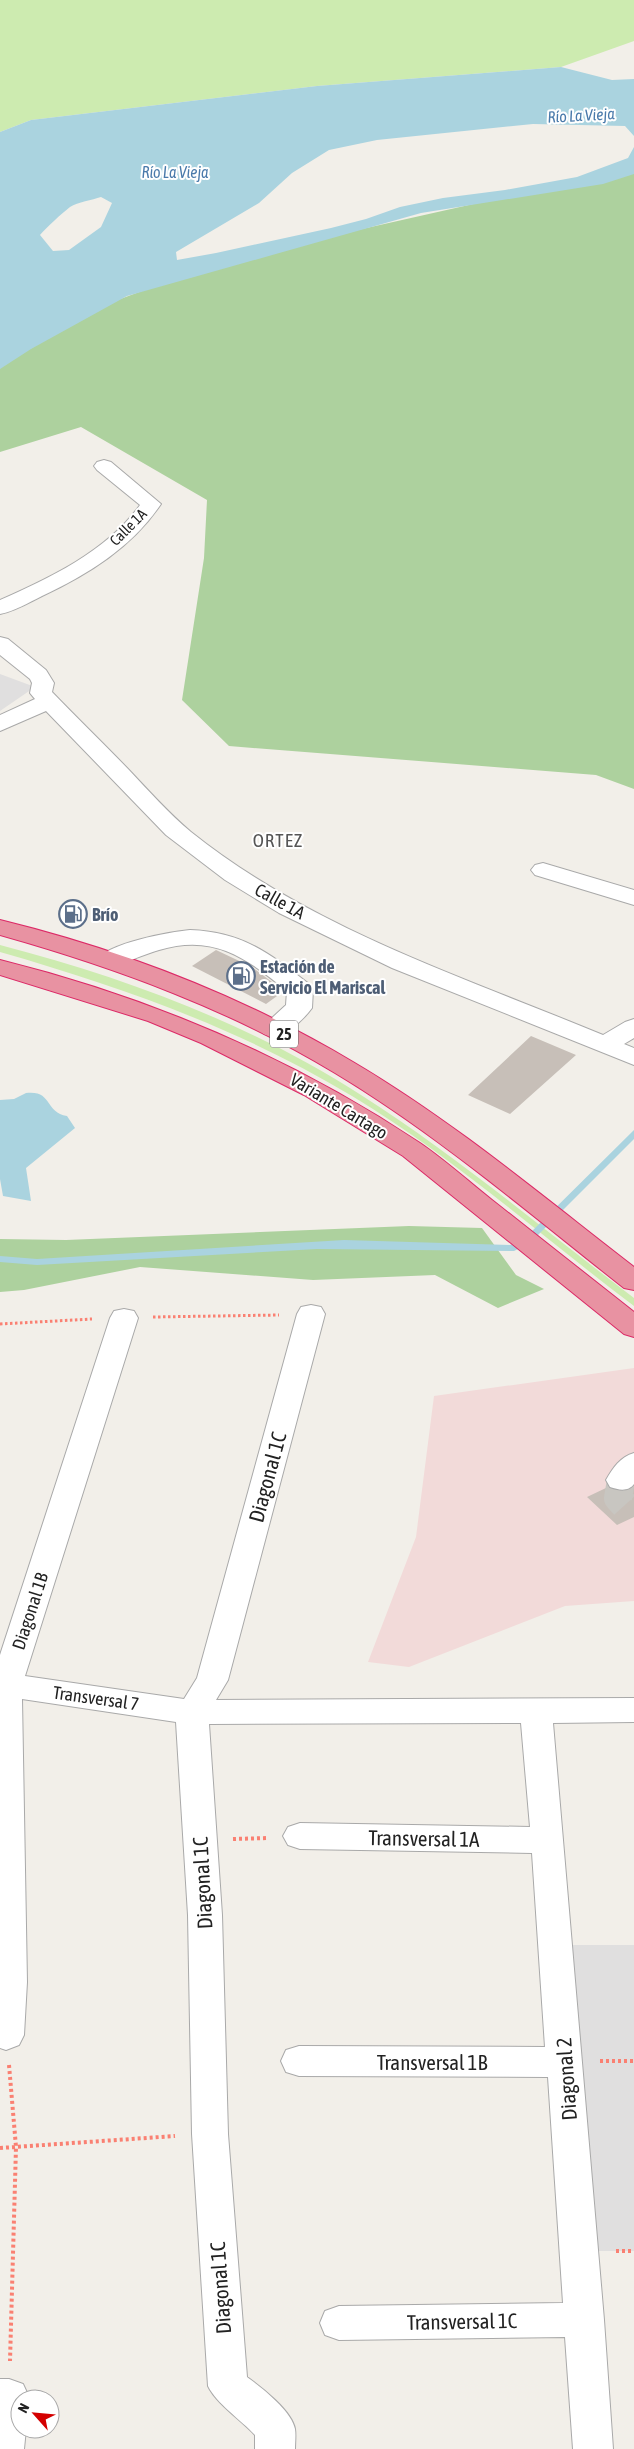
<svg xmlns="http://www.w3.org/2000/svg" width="634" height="2449" font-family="'Asap Condensed',sans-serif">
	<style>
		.residential { fill: #e0dfdf }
		.commercial { fill: #f2dad9 }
		.grass { fill: #cdebb0 }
		.forest { fill: #add19e }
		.water { fill: #aad3df; fill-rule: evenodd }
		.building { fill: #c7bfb8 }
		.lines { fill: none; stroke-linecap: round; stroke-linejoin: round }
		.minor-tunnel { stroke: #c8c6c1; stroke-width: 28; stroke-dasharray: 28 14; stroke-linecap: butt }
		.minor-casing { stroke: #a9a9a9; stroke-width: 2 }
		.highway-casing { stroke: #dc2a67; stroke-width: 2 }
		.path-far1 { stroke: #fa8072; stroke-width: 3; stroke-dasharray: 2.5 2.5; stroke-linecap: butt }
		.path { stroke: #fa8072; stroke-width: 4; stroke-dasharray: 3 3; stroke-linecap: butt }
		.minor { fill: #fff; fill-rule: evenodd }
		.highway { fill: #e892a2; fill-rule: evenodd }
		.labels { text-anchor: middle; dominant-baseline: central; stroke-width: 4; stroke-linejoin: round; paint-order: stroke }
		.far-street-label { font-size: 15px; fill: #222; stroke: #fff }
		.far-water-label { font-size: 16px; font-style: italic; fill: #4a7aab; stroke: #fff }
		.shield { fill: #fff; stroke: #646464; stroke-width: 1 }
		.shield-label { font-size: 16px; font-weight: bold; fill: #222 }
		.street-label { font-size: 18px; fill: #222; stroke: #fff }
		.service-label { font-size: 18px; font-weight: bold; fill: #4e5e75; stroke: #fff; text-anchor: start }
		.neighbourhood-label { font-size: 19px; letter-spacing: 1px; fill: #555; stroke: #fff }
		.near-street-label { font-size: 21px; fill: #222; stroke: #fff }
	</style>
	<rect width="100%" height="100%" fill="#f2efe9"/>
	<path class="residential" d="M0,674L35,687L0,711Z
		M555,1945H634V2251H578Z"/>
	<path class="commercial" d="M634,1368V1601L565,1606L409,1667L368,1662L416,1537L434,1396Z"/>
	<path class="grass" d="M0,0H634V41L561,67L317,86L31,120L0,132Z
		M0,945C127,978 250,1024 361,1095C457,1156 544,1230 634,1298V1306C541,1236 452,1156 352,1096C240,1029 125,988 0,952Z"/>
	<path class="forest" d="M634,168V789L596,775L229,746L182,700L204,558L207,500L81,427L0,452V346L53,324L228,259Z
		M409,1226L482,1228L516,1275L544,1289L498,1308L435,1275L313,1280L140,1267L24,1290L0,1292V1239L66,1240Z"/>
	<path class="water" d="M561,67L612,80L634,79V136L625,126L533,124L377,140L329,150L292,173L259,203L176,252L177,260L216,253L331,228L366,219L400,207L443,198L505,190L577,177L628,158L634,147V174L603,184L421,213L127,296L31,349L0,369V132L31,120L317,86ZM101,197L112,203L101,227L69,250L53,251L40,235C47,227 61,214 70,207C78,202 92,200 101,197Z
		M26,1093C53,1090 44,1112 67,1116L75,1128L26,1168L31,1201L3,1196L0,1179V1100L14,1099Z
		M634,1130V1139L530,1243L514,1251L317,1249L37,1265L0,1262V1256L37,1259L344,1240L510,1245L526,1237Z"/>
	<path class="building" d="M216,950L252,967L284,991L266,1004L192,966Z
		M531,1036L576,1055L510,1114L468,1095Z
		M608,1487L623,1492L634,1487V1517L617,1525L587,1497Z"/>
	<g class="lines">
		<path class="minor-tunnel" d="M621,1480L618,1498L628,1509L634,1511"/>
		<defs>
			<path id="minor" d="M104,460L111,462L161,504C132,547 89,574 42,596C28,603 15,611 0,614V600C50,578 107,551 140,505L97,470L94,466L97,462Z
				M0,637L8,639L46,670L54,683L52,692C77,718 104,744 129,770C149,791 168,813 191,832C312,929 461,976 603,1035L625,1022L634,1019V1038L624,1044L634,1048V1065L392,968L279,913L225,880L166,835L46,711L0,731V715L35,699L30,693L32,683L30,679L0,655Z
				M543,863L634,890V905L535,875L531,870L535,865Z
				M190,930C243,932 269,953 309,984L313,989L312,1008C301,1023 282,1039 264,1034L260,1029L286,1005L287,991C247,959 215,933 159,950C142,955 126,963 109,967L100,965L97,960C108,943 169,932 190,930Z
				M311,1305L321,1307L325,1314L228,1680L216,1700L634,1698V1722L553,1723L604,2320L613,2449H573L565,2337L339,2340L325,2335L320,2323L325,2311L339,2306L563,2303L548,2077L299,2076L286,2072L281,2061L286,2050L299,2046L545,2047L532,1853L300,1849L288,1845L283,1836L288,1827L300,1823L530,1827L521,1723L209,1724L222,1915L228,2134L247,2377C261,2387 292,2411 295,2429C296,2435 295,2443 295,2449H255V2435C241,2420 216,2403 208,2386L192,2134L188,1915L176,1722L22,1699L27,1982L24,2035L19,2045L6,2050L0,2048V1655L110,1318L114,1311L124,1309L134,1311L138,1318L25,1676L184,1699L197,1678L297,1314L301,1307Z
				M634,1453V1484C628,1492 619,1490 610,1487L606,1480C613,1468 620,1457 634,1453Z
				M0,2379H9L23,2384L29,2397L28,2399H20V2429H26L24,2449H0Z"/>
			<path id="highway" d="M0,920C123,950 244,997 353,1062C453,1121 542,1196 634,1267V1290L624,1288C530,1214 438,1135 335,1073C231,1010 117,968 0,935Z
				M0,960C149,997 292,1058 420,1143C445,1160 468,1181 492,1200C539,1237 587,1275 634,1312V1337L624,1334L403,1156L304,1095L201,1043L148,1021L0,975Z"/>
		</defs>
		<use href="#minor" class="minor-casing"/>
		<use href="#highway" class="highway-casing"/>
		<path class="path-far1" d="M153,1317L279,1315
			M0,1324L92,1319"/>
		<path class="path" d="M233,1839L269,1838
			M600,2061H634
			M9,2065L16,2147L10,2361
			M0,2148L175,2136
			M616,2251H634"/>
		<use href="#minor" class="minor"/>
		<use href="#highway" class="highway"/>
	</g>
	<defs>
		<symbol id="fuel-ring" viewBox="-11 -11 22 22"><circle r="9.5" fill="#fff" stroke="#5c6f8a" stroke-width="1.5"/><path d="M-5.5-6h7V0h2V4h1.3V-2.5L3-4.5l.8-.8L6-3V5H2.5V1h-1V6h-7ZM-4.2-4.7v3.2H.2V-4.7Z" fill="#5c6f8a"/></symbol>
	</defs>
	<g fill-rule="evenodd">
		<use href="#fuel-ring" x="57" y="898" width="32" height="32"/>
		<use href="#fuel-ring" x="225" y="960" width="32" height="32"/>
	</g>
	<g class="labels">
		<g class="far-street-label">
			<text transform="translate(128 527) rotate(-45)">Calle 1A</text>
		</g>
		<g class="far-water-label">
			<text transform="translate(581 115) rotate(-3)">Río La Vieja</text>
			<text x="175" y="172">Río La Vieja</text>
		</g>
		<rect class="shield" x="270" y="1020.5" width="28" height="27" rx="4"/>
		<g class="shield-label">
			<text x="284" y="1034">25</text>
		</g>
		<g class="street-label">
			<text transform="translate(280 901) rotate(29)">Calle 1A</text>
			<text transform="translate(339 1106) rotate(31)">Variante Cartago</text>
			<text transform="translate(30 1611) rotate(-72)">Diagonal 1B</text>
			<text transform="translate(96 1698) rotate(8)">Transversal 7</text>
		</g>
		<g class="service-label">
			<text x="92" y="914">Brío</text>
			<text x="260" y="966">Estación de<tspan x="260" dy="21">Servicio El Mariscal</tspan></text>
		</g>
		<g class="neighbourhood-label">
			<text x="278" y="840">ORTEZ</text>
		</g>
		<g class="near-street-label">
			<text transform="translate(267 1477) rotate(-75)">Diagonal 1C</text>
			<text transform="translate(424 1838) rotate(1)">Transversal 1A</text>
			<text transform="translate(202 1883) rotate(-93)">Diagonal 1C</text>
			<text x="432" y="2062">Transversal 1B</text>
			<text transform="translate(566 2079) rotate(-94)">Diagonal 2</text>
			<text transform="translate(220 2288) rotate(-94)">Diagonal 1C</text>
			<text transform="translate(462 2321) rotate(-1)">Transversal 1C</text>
		</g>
	</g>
	<g transform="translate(35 2414) rotate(297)"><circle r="24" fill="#ffffff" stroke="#a7a7a7"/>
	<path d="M0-4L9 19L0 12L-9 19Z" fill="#d40000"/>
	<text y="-8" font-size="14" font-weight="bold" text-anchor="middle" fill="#222222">N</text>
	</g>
</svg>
